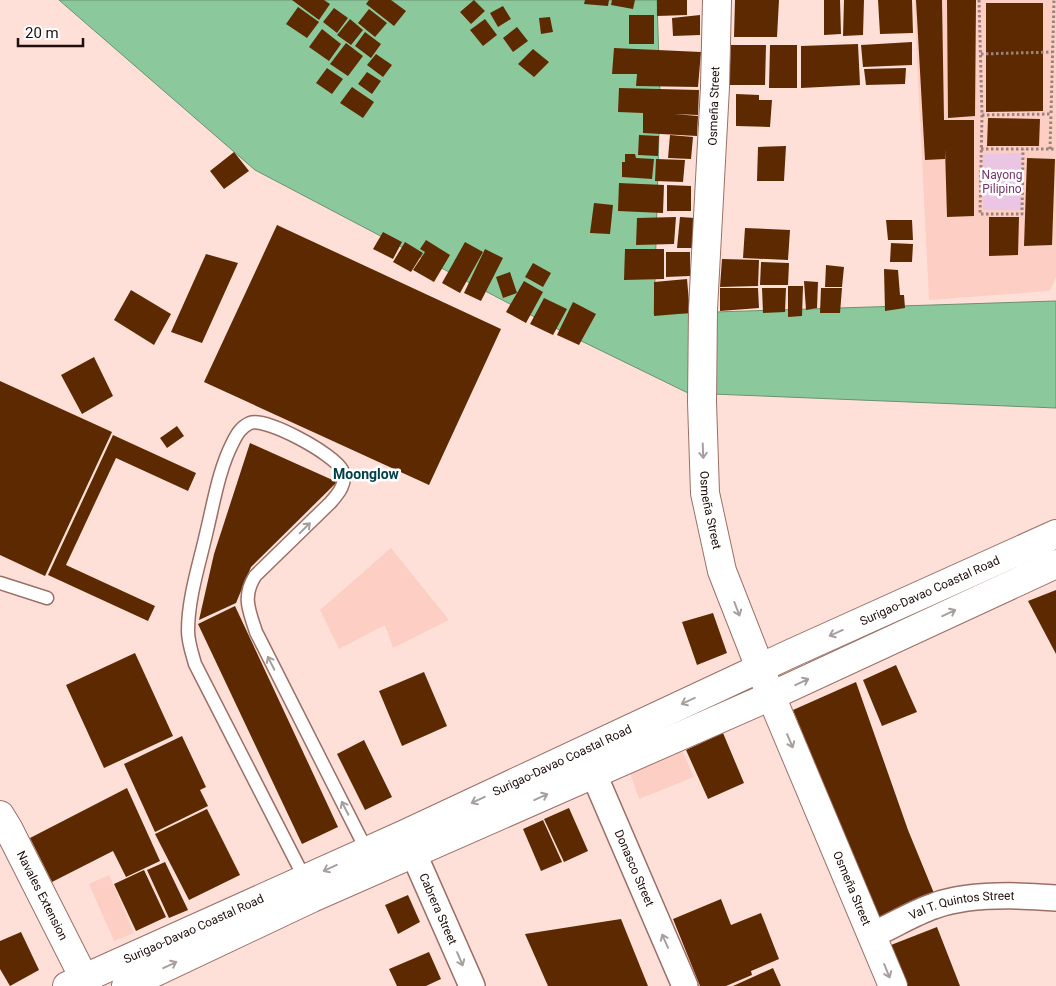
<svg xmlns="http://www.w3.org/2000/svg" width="1056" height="986" font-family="Roboto,sans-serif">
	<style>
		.built { fill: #fdcec4 }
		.green { fill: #ebc5e4 }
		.water { fill: #8bc99c; stroke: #6b9171 }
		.building { fill: #5d2900 }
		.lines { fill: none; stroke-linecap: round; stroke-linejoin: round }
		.service-casing { stroke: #9c6f66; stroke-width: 15 }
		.minor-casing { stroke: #9c6f66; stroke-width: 28 }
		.tertiary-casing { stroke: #9c6f66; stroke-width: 30 }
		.secondary-casing { stroke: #9c6f66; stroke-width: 30 }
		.trunk-casing { stroke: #9c6f66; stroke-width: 30 }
		.path { stroke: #9a827d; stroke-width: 3; stroke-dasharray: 2.5 2.5; stroke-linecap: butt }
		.service { stroke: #fff; stroke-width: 12 }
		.minor { stroke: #fff; stroke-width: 25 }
		.tertiary { stroke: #fff; stroke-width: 28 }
		.secondary { stroke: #fff; stroke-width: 28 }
		.trunk { stroke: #fff; stroke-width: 28 }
		.oneway { stroke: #a69f9e }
		.labels { text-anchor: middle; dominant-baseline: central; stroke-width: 5; stroke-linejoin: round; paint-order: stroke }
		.street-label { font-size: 12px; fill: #200f0c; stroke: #fff }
		.park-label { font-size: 12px; fill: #76336d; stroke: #fff }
		.neighbourhood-label { font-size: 14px; font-weight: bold; fill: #00414b; stroke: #fff }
	</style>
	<rect width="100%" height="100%" fill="#fee0d9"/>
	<path class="built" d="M914,0H1056V277L1050,291L929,300Z
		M391,548L449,620L393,648L385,625L339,649L320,610Z
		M682,750L694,777L639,799L630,773Z
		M109,875L134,933L114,941L89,884Z"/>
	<path class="green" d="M1021,153V210H983V154Z"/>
	<path class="water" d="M59,0H657L660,95L654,314L1056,301V408L688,393L567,334L255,170Z"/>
	<path class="building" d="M292,0H324L330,4L319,20Z
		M369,0H391L406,11L394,26L366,4Z
		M474,0L485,11L471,24L460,12Z
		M585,0H609L608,6L584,4Z
		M612,0H635L633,9L611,5Z
		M657,0H687V15L657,16Z
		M735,0H779L777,37H734Z
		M824,0H840L841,34L824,35Z
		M844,0H864L863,35L843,36Z
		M878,0H912L913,33L880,34Z
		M916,0H942L944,120H974V216L947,217L945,149V159L925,160Z
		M947,0H976L975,116L948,118Z
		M986,3H1043V111L986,112Z
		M503,6L511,19L498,27L490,13Z
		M298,7L319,22L307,38L286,24Z
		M334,8L348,18L337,33L323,22Z
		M369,9L387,23L375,37L358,23Z
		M629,15H654V44H629Z
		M700,15V35L673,36L672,18Z
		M550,17L553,32L541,34L539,18Z
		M350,19L363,30L351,45L337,35Z
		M485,19L497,35L483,46L470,30Z
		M517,27L528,41L513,52L503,38Z
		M322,29L341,44L329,61L309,47Z
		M365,32L381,44L371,58L355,46Z
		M912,42V65L863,67L861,45Z
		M346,43L363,56L348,76L330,64Z
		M858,44L860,85L801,88V46Z
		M731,45H766L765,85H729Z
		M770,45H797V88H769Z
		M614,48L701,52L698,87L636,86L637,74H612Z
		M533,49L549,62L534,77L518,64Z
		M376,54L392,65L383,77L367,65Z
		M327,68L343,79L332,94L316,83Z
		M906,68L905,84L866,85L864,69Z
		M367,72L381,81L372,94L358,84Z
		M352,87L374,102L363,118L340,103Z
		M619,88L699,90L698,115L674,114L698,116L697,136L643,133V113L618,112Z
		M736,94L759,95V100H772L770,127L736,126Z
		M988,118L1040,119L1039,146H987Z
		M639,135L659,136L658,156L638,155Z
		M670,135L693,137L691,159L668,158Z
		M786,146L784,181H757L758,147Z
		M234,152L249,171L224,189L210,171Z
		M625,154H635L636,158L654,159L652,179L622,177V162H625Z
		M1027,158L1055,159L1052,245L1024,246Z
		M656,159L685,160L683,182L655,181Z
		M619,183L664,185L663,213L618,211Z
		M667,185L691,186V211H667Z
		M594,203L613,205L610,234L590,233Z
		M676,217L674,244L636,245L637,218Z
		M680,217L695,218L692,248H677Z
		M989,217H1019L1018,255L989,256Z
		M886,220H912L913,240H888Z
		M277,225L501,329L429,485L204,382Z
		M745,228L790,230L788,260L743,258Z
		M383,232L402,242L393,259L373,249Z
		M426,240L450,255L434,282L413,270L425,252L420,249Z
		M405,242L423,253L411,272L393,262Z
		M465,242L483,252L460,293L442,283Z
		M891,243L913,244L912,262H890Z
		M485,249L503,258L481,301L464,293Z
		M625,249H664V279L624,280Z
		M666,252H690V276L666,277Z
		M206,254L238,263L202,343L171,332Z
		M722,259L759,260L758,286L720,287Z
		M761,262L789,263L788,285H760Z
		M533,263L551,273L543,287L525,277Z
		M826,265L844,267L842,287H825Z
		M884,269L898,270L900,295H904L905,308L885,311Z
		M510,272L517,293L503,298L496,277Z
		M687,279L690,313L654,316V282Z
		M524,281L543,292L526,323L506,312Z
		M804,281L818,282L817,308L806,310Z
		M788,286H803L802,316L788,317Z
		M720,288H758L759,308L720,311Z
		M762,288H786L785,312L763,313Z
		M821,288H842L840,313H820Z
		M131,290L171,314L154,345L114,320Z
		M544,298L567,309L553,335L530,324Z
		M573,302L596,314L579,345L557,335Z
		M94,357L113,396L82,414L61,375Z
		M0,381L112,432L45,576L0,555Z
		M177,426L184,436L167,448L160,438Z
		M113,435L196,473L188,491L116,458L66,565L155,606L148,621L48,575Z
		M250,443L337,482L251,567L236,603L199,620L214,554Z
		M1056,590V654L1028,601Z
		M235,606L338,827L302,844L198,624Z
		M713,613L727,653L697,665L682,622Z
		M135,653L173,736L104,768L66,685Z
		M896,665L917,712L882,726L863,680Z
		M424,672L447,726L402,746L379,691Z
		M856,682L908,830L938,903L883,928L793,710Z
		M723,733L744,783L708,799L686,750Z
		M182,736L206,787L200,790L208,806L155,832L124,764Z
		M364,740L392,797L365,810L337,754Z
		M127,788L160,861L126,877L113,851L52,882L30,838Z
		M569,808L588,851L564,862L544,819Z
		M207,809L240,875L189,900L155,834Z
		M543,820L562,862L541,871L523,829Z
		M165,862L188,910L169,918L147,870Z
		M144,870L166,917L136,931L114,884Z
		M408,895L420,922L398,934L385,905Z
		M721,899L731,925L761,913L779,959L751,971L752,975L726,986H700L673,919Z
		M621,919L648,986H548L525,934Z
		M937,927L960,986H907L891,945Z
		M21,932L39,970L10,986L0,969V941Z
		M429,952L441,979L426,986H397L389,969Z
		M773,968L781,986H733Z"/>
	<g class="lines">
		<defs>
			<path id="service" d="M0,583L47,598
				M305,879L195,664C192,653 188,642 188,631C188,597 200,562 207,530C214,501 219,469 233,442C237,434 241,427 250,423C266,417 334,454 342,470C348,483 338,494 330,503L255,576C242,597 249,610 256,632L367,851"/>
			<g id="minor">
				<path id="s1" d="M586,756L685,986"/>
				<path id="s2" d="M405,834L472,986"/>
				<path id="s3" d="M872,935C893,926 913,913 934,906C969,893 1020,895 1056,898"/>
			</g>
			<g id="tertiary">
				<path id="s4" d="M0,815L8,828L88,986"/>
			</g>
			<g id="secondary">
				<path id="s5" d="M717,0L715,87L703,309L702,402L705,493L722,571L771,696L893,986"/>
			</g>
			<g id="trunk">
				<path id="s6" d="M67,986L405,834L792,653L1056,534"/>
				<path d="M126,986L312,898L771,696L1056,564"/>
			</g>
		</defs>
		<use href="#service" class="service-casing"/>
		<use href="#minor" class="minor-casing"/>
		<use href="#tertiary" class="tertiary-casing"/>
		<use href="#secondary" class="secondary-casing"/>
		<use href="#trunk" class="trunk-casing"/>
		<path class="path" d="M979,0L982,115L1051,114L1054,0
			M981,54L1052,52
			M982,115L980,214H1022L1023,149
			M981,149H1056
			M1050,149L1051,114"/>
		<use href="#service" class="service"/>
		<use href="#minor" class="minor"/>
		<use href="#tertiary" class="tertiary"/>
		<use href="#secondary" class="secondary"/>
		<use href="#trunk" class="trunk"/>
	</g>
	<defs><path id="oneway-shaft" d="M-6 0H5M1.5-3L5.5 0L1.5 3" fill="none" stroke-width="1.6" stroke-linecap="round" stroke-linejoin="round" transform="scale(1.25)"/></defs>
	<g class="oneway">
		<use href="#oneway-shaft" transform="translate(703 451) rotate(88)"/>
		<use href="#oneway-shaft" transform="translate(305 528) rotate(-45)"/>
		<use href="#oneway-shaft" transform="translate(737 609) rotate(69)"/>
		<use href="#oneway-shaft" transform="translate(949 613) rotate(-25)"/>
		<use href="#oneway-shaft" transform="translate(836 633) rotate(156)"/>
		<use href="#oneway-shaft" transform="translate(271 663) rotate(-117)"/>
		<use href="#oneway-shaft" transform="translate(802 682) rotate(-25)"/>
		<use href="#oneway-shaft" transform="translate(688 701) rotate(155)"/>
		<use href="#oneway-shaft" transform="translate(790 741) rotate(67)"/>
		<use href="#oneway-shaft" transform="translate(541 797) rotate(-24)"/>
		<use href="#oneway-shaft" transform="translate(478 800) rotate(155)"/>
		<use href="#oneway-shaft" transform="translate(345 808) rotate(-117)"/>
		<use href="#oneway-shaft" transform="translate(330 868) rotate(155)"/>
		<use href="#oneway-shaft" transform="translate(665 941) rotate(-114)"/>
		<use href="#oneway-shaft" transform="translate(460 959) rotate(67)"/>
		<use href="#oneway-shaft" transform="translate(170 965) rotate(-25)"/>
		<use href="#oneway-shaft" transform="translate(887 971) rotate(68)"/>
	</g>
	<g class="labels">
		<g class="street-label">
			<text transform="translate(714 106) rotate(-88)">Osmeña Street</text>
			<text stroke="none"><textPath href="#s5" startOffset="511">Osmeña Street</textPath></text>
			<text stroke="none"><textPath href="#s6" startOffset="949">Surigao-Davao Coastal Road</textPath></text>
			<text stroke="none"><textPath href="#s6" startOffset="544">Surigao-Davao Coastal Road</textPath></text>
			<text stroke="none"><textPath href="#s1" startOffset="122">Donasco Street</textPath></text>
			<text stroke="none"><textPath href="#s5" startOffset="916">Osmeña Street</textPath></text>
			<text stroke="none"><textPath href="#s4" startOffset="91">Navales Extension</textPath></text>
			<text stroke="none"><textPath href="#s3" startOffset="96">Val T. Quintos Street</textPath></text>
			<text stroke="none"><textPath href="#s2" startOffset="82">Cabrera Street</textPath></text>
			<text stroke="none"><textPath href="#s6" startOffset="139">Surigao-Davao Coastal Road</textPath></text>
		</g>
		<g class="park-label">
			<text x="1002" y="175">Nayong<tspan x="1002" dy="14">Pilipino</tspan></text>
		</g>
		<g class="neighbourhood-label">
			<text x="366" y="474">Moonglow</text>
		</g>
	</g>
	<path d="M18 38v8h65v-8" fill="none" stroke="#200f0c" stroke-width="2.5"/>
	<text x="25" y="38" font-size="15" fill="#200f0c" stroke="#ffffff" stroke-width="4" paint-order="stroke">20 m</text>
</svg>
